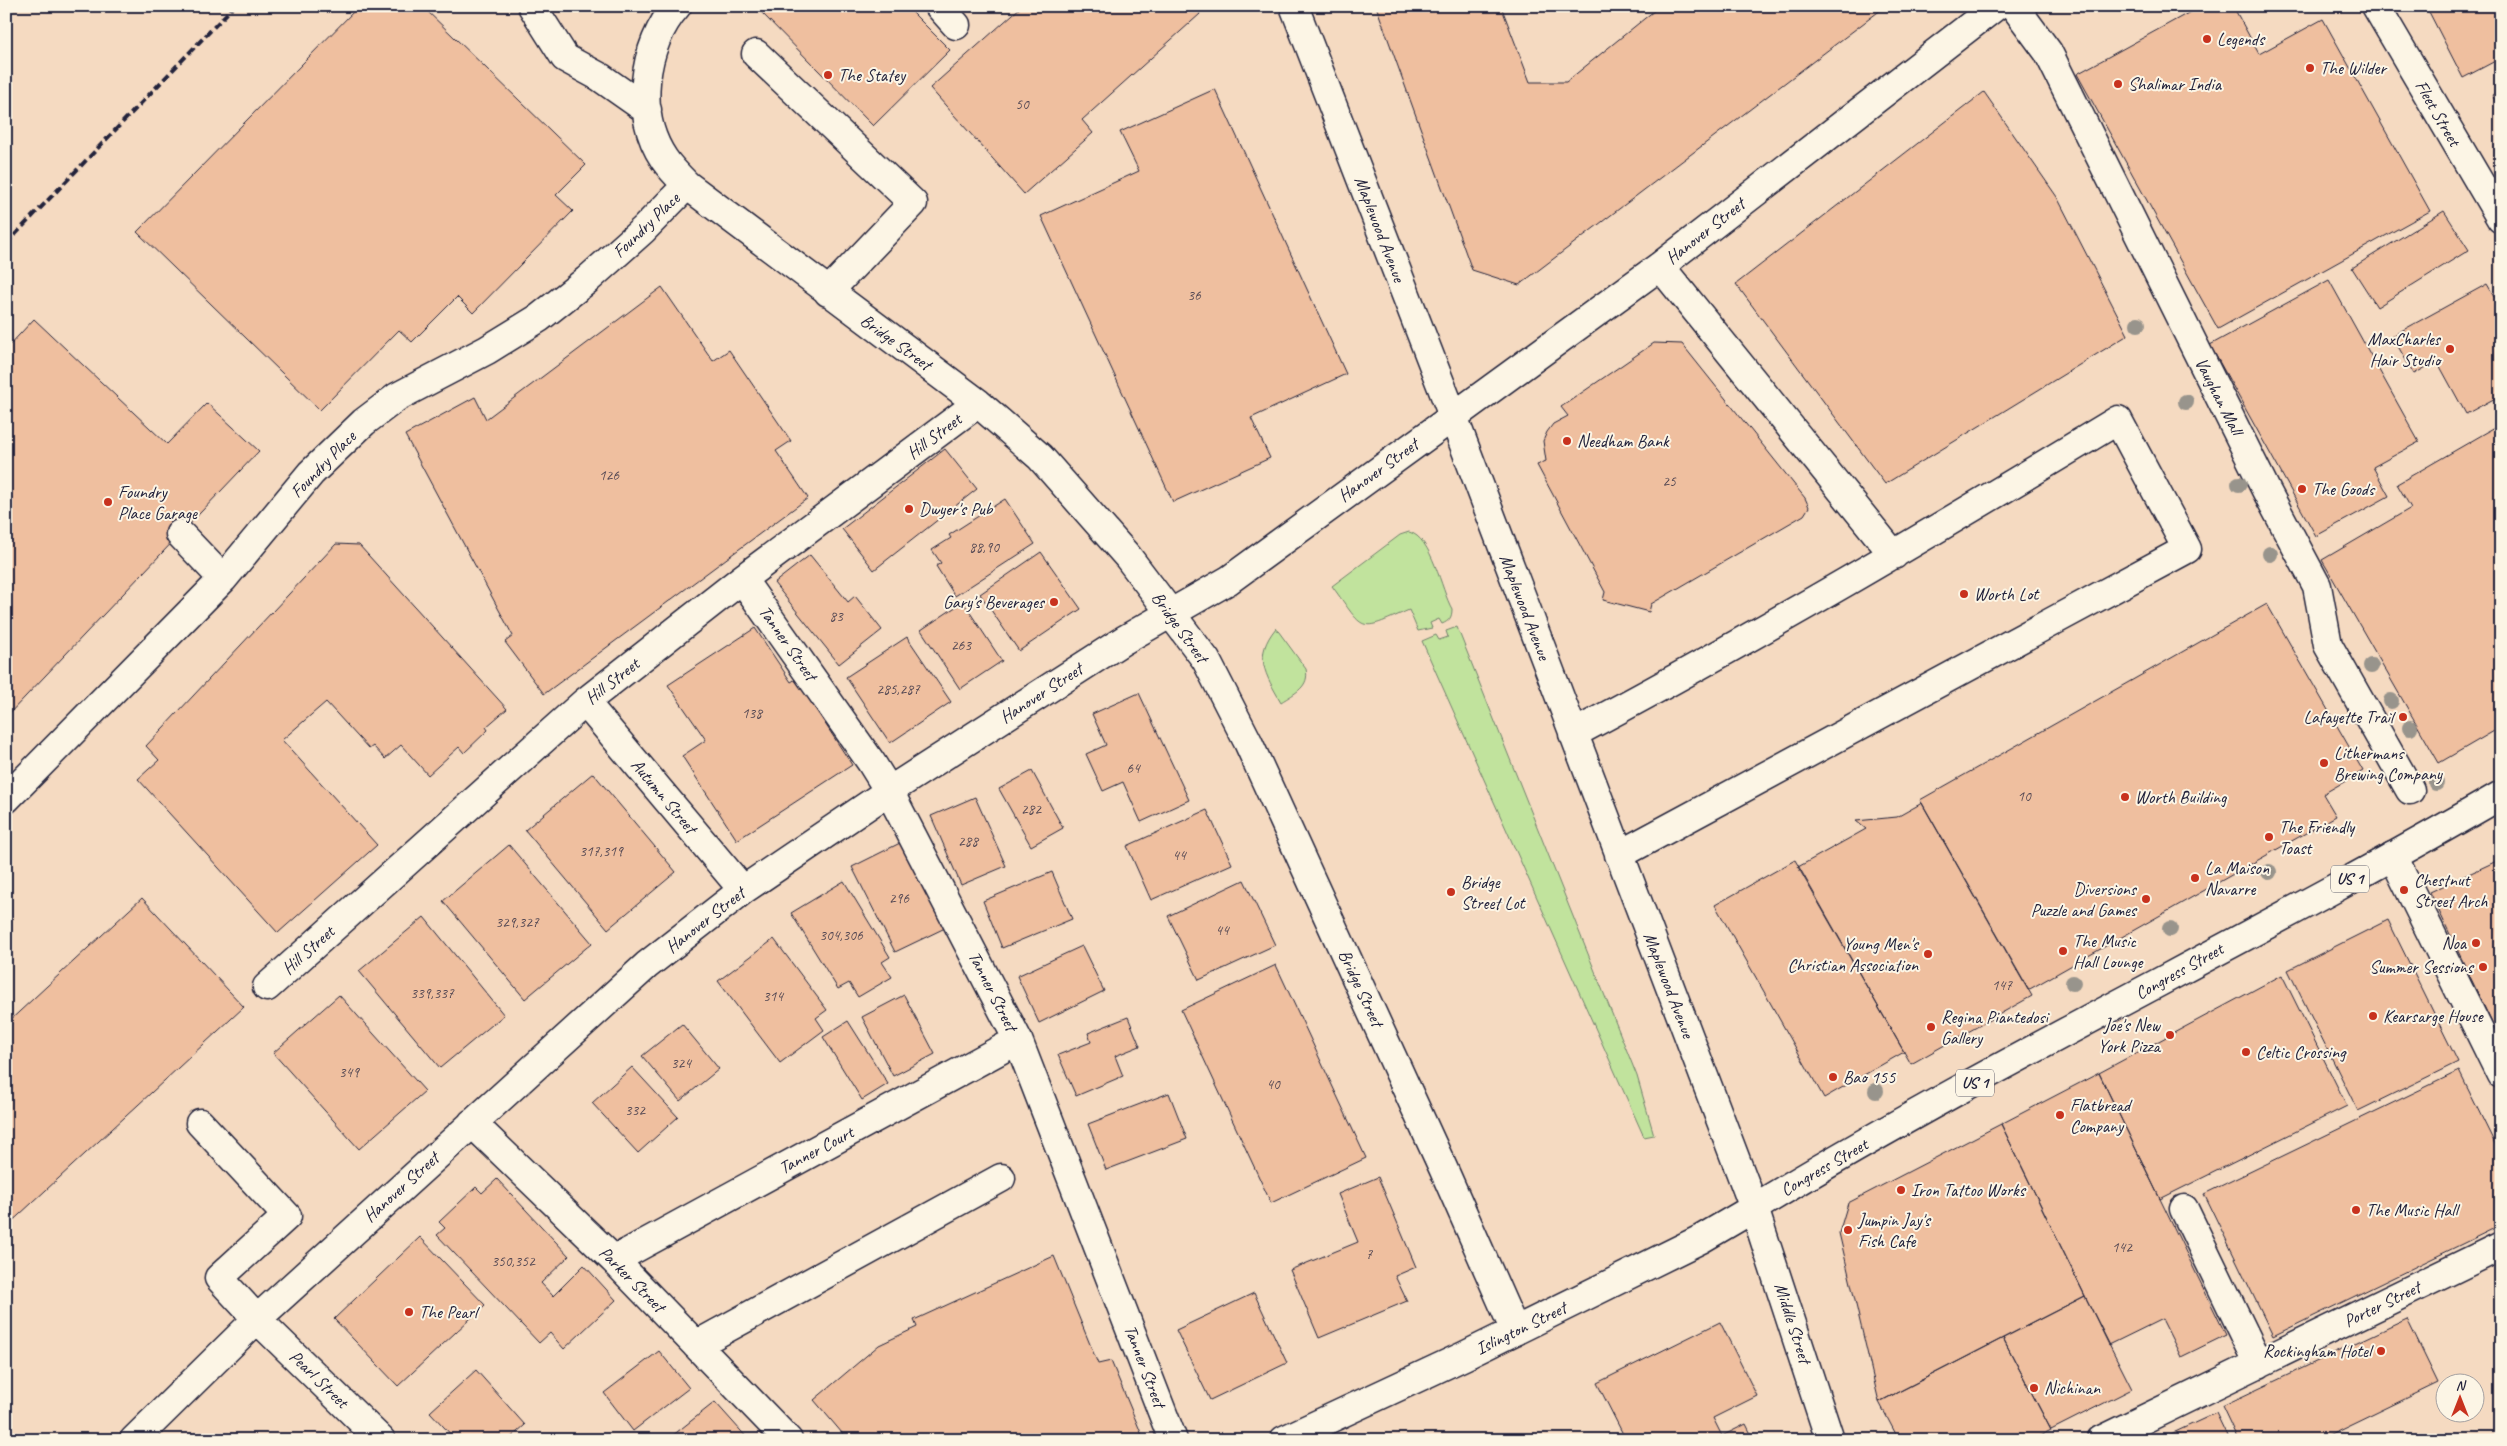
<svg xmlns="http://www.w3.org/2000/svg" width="2507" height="1446" font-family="Caveat,sans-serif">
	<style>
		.built { fill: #f5dac1; fill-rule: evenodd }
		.green { fill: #c1e39d; stroke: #72826c }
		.building { fill: #efbf9f; stroke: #22223b }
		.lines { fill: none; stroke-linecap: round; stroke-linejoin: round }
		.minor-casing { stroke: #22223b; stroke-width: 31 }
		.major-casing { stroke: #22223b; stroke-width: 31 }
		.minor { stroke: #fcf5e5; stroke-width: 28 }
		.major { stroke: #fcf5e5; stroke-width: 28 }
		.rail { stroke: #22223b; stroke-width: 4; stroke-dasharray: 8 4; stroke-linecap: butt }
		.tree { fill: #98948c }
		.poi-dot { fill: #c8321e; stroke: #fcf5e5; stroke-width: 2 }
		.labels { text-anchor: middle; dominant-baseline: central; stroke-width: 4; stroke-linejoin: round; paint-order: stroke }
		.number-label { font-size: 15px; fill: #554954 }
		.shield { fill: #fcf5e5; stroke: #63616e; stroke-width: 1 }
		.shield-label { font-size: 16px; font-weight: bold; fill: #22223b }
		.poi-label { font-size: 18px; fill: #22223b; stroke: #fcf5e5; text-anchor: start }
		.street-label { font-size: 18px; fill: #22223b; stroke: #fcf5e5 }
	</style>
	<rect width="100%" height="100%" fill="#f8e5d0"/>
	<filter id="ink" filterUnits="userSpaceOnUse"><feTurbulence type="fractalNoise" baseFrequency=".02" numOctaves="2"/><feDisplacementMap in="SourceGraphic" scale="10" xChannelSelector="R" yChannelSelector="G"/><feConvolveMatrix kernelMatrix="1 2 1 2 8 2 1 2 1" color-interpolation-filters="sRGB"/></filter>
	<g filter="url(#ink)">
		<path class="built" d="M6,6H2501V1440H15L6,1428ZM2444,1384H2474V1414H2444Z"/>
		<path class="green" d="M1409,532C1432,537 1441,590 1452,609C1452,618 1449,621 1442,624L1439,619L1430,623L1432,628L1418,631L1409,610C1357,633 1366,632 1332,586L1400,535Z
			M1457,627L1637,1076L1654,1135L1644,1137L1422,641L1436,635L1439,640L1448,637L1446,631Z
			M1276,628L1306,669C1310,687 1295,693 1281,702C1265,674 1253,656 1276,628Z"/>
		<path class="building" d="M359,6H422L586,165L556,195L573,211L473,313L457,297L412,342L399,330L320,410L137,232Z
			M764,6H906L950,50L873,126L760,11Z
			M1022,6H1197L1200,14L1082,120L1093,133L1024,194L930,88Z
			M1376,6H1501L1530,82H1566L1660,6H1886L1519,285L1472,270Z
			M2201,6H2233L2259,54L2323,19L2430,211L2218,329L2077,74Z
			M2426,6H2501V58L2463,78Z
			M1215,89L1346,374L1251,418L1270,458L1173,502L1041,216L1139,171L1120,132Z
			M2501,90V111L2492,95Z
			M1984,92L2057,197L2128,335L1885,484L1736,284Z
			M2444,211L2469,250L2377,307L2352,268Z
			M2329,280L2419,442L2373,467L2389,496L2316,536L2210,345Z
			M2487,284L2501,308V395L2466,414L2437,361L2414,374L2392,336Z
			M662,287L713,361L729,350L791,441L776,451L808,498L544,694L505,642L513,636L405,435L475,397L486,419Z
			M34,319L167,444L207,403L259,451L6,717V349Z
			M1654,343L1682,344L1805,498L1809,507L1804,515L1651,604L1649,612L1603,600L1605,592L1537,465L1546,461L1543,441L1547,432L1553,424L1568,416L1561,407Z
			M2501,424V727L2439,763L2322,560L2411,508L2397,484Z
			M945,449L977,489L874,570L842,529Z
			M1005,499L1035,544L955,596L936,566L941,563L932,550L951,538L949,535Z
			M336,544L359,545L507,709L486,727L488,730L464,753L459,747L428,775L401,745L385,759L373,746L369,749L326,702L282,740L377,845L278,933L138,779L159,760L146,746Z
			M1041,552L1081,609L1019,651L980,594Z
			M810,555L848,602L855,596L882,630L839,664L774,583Z
			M963,602L1002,661L960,689L921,630Z
			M2267,604L2363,771L2323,794L2336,816L2028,990L1920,800Z
			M755,628L791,682L796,679L852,765L737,840L682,756L706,740L668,685Z
			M907,637L951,702L890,743L846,677Z
			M1139,693L1189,800L1141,822L1123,782L1103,791L1086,754L1106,745L1092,714Z
			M1032,771L1063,828L1031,846L999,789Z
			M593,773L676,872L608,929L525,830Z
			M975,797L1006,866L961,885L931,816Z
			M1922,803L2032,996L1911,1064L1798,867L1866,829L1856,821L1897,817Z
			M1207,810L1232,864L1151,900L1127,846Z
			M902,842L945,928L895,952L852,867Z
			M509,845L592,943L525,999L443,901Z
			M2501,859V1042L2430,892Z
			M1795,860L1904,1052L1824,1098L1715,905Z
			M1052,872L1072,919L1002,948L983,901Z
			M1244,880L1275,945L1199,980L1168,916Z
			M844,881L890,957L882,962L892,977L858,997L849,983L838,989L791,913Z
			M142,898L244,1007L6,1227V1024Z
			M424,917L504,1015L440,1068L359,971Z
			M2388,920L2458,1062L2358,1111L2288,970Z
			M774,939L827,1010L816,1018L824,1030L780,1063L718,981Z
			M1082,946L1104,991L1039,1023L1017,976Z
			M1276,965L1366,1158L1271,1203L1181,1010Z
			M2282,975L2347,1106L2160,1199L2099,1073Z
			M339,995L425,1091L359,1149L273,1053Z
			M904,995L935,1054L893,1076L862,1017Z
			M1128,1017L1140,1046L1115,1056L1123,1076L1076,1096L1058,1055L1091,1042L1088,1033Z
			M848,1021L888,1084L862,1100L823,1037Z
			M682,1024L719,1069L680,1101L642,1056Z
			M632,1067L678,1117L638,1153L592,1103Z
			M2459,1071L2501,1156V1225L2273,1336L2204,1194Z
			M2099,1073L2226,1335L2181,1357L2162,1319L2109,1345L2001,1124Z
			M1169,1093L1187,1139L1106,1170L1088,1124Z
			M2001,1124L2085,1296L1879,1402L1839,1233L1848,1203Z
			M1378,1177L1416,1267L1395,1276L1407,1301L1319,1338L1290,1270L1358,1242L1338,1194Z
			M497,1179L569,1256L541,1283L553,1296L584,1265L616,1300L564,1349L550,1333L539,1343L437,1235L445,1228L439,1222L476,1187L482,1193Z
			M420,1237L485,1305L398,1386L334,1319Z
			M1054,1256L1098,1364L1111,1361L1144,1440H848L814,1400L879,1345L917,1327L914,1320Z
			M1254,1293L1287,1363L1210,1400L1176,1330Z
			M2085,1296L2132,1389L2051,1430L2003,1338Z
			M2407,1319L2438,1383L2320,1440H2238L2222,1406Z
			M1720,1322L1757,1396L1713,1418L1722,1436L1746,1424L1754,1440H1626L1597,1383Z
			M2003,1338L2051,1430L2032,1440H1899L1879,1402Z
			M659,1351L689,1388L633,1431L604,1393Z
			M476,1370L525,1425L508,1440H456L430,1412Z
			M715,1402L749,1440H667Z
			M2216,1413L2229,1440H2158Z"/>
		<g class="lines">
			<defs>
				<path id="minor" d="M532,6L565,58L600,77L647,110
					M677,6C642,45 634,115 664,159C670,168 679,177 687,185L978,403L1040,457L1128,557L1206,660L1248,742L1443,1168L1515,1331
					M939,6L956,25
					M2014,6L2048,52L2267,492L2317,586L2328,645L2410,790
					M2376,6L2501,219
					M756,54L913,203L828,292
					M1660,266L1894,555
					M180,534L223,579
					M742,579L871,762L889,791L1018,1040L1173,1440
					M585,702L743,890
					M1573,734C1758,636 1938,529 2118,420L2187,549L1619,855
					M6,799L223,579L311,473L364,422L397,397L487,350L539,318L587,280L643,230L687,185
					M2393,856L2501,1075
					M267,987L585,702L742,579L978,403
					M200,1123L287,1216L219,1278L257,1319L381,1440
					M472,1123L614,1260L788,1440
					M2184,1209L2259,1364
					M614,1260L1018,1040
					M696,1345L1001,1178
					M134,1440L257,1319L647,965L743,890L889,791L1124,640L1229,580L1660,266L1996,6
					M1284,1440L1464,1356L1701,1239L1754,1208L1453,416L1294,6
					M2101,1440L2501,1246"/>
				<path id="major" d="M1830,1440L1754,1208C1997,1060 2255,938 2501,795"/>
			</defs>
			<use href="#minor" class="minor-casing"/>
			<use href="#major" class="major-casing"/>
			<use href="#minor" class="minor"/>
			<use href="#major" class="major"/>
			<path class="rail" d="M6,244L234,6"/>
		</g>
		<g class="tree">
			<circle cx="2138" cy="324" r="8"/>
			<circle cx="2186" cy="402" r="8"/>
			<circle cx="2239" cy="484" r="8"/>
			<circle cx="2270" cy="554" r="8"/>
			<circle cx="2371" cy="666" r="8"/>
			<circle cx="2391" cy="701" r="8"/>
			<circle cx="2410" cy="728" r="8"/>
			<circle cx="2436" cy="783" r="8"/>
			<circle cx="2269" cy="872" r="8"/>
			<circle cx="2170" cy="929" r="8"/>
			<circle cx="2073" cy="983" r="8"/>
			<circle cx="1876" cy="1091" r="8"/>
		</g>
	</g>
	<g class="poi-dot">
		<circle cx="2207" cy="39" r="5"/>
		<circle cx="2310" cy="68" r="5"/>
		<circle cx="828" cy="75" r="5"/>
		<circle cx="2118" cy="84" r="5"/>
		<circle cx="2450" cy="349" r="5"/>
		<circle cx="1567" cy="441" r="5"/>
		<circle cx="2302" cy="489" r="5"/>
		<circle cx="108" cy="502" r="5"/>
		<circle cx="909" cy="509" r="5"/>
		<circle cx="1964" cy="594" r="5"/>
		<circle cx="1054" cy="602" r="5"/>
		<circle cx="2403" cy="717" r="5"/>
		<circle cx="2324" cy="763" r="5"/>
		<circle cx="2125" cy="797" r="5"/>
		<circle cx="2269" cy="837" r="5"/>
		<circle cx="2195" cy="878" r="5"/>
		<circle cx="2404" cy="890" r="5"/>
		<circle cx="1451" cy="892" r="5"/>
		<circle cx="2146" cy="899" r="5"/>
		<circle cx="2476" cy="943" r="5"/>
		<circle cx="2063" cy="951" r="5"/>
		<circle cx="1928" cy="954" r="5"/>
		<circle cx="2483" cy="967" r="5"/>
		<circle cx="2373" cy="1016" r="5"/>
		<circle cx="1931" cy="1027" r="5"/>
		<circle cx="2170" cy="1035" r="5"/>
		<circle cx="2246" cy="1052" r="5"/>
		<circle cx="1833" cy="1077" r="5"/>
		<circle cx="2060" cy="1115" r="5"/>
		<circle cx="1901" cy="1190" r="5"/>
		<circle cx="2356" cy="1210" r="5"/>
		<circle cx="1848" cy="1230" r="5"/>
		<circle cx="409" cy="1312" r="5"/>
		<circle cx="2381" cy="1351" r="5"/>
		<circle cx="2034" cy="1388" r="5"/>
	</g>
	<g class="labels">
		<g class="number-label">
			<text x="1022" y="104">50</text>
			<text x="1194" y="295">36</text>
			<text x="609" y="475">126</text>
			<text x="1669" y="481">25</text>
			<text x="984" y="547">88,90</text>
			<text x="836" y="616">83</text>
			<text x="961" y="645">263</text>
			<text x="898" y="689">285,287</text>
			<text x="752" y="713">138</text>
			<text x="1133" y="768">64</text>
			<text x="2024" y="796">10</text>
			<text x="1031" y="809">282</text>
			<text x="968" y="841">288</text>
			<text x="601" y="851">317,319</text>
			<text x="1179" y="855">44</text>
			<text x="899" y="898">296</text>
			<text x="517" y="922">329,327</text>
			<text x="1222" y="930">44</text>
			<text x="841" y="935">304,306</text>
			<text x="2002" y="985">147</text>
			<text x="432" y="993">339,337</text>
			<text x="773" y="996">314</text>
			<text x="681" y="1063">324</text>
			<text x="349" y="1072">349</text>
			<text x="1273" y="1084">40</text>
			<text x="635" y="1110">332</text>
			<text x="2122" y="1247">142</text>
			<text x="1369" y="1254">7</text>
			<text x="513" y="1261">350,352</text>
		</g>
		<g class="shield">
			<rect x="2331" y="865.5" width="38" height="27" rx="4"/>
			<rect x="1956" y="1069.5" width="38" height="27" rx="4"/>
		</g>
		<g class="shield-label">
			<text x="2350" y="879">US 1</text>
			<text x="1975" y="1083">US 1</text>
		</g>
		<g class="poi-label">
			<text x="2217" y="39">Legends</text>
			<text x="2320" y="68">The Wilder</text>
			<text x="838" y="75">The Statey</text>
			<text x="2128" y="84">Shalimar India</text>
			<text x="2440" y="339" text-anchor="end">MaxCharles<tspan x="2440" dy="21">Hair Studio</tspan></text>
			<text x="1577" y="441">Needham Bank</text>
			<text x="2312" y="489">The Goods</text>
			<text x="118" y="492">Foundry<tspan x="118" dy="21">Place Garage</tspan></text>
			<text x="919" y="509">Dwyer's Pub</text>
			<text x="1974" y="594">Worth Lot</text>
			<text x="1044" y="602" text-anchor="end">Gary's Beverages</text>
			<text x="2393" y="717" text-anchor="end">Lafayette Trail</text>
			<text x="2334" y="753">Lithermans<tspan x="2334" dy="21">Brewing Company</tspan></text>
			<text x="2135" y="797">Worth Building</text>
			<text x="2279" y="827">The Friendly<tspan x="2279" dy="21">Toast</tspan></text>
			<text x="2205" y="868">La Maison<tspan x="2205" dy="21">Navarre</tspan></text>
			<text x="2414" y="880">Chestnut<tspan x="2414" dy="21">Street Arch</tspan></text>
			<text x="1461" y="882">Bridge<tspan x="1461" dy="21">Street Lot</tspan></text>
			<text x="2136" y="889" text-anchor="end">Diversions<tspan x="2136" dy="21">Puzzle and Games</tspan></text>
			<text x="2073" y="941">The Music<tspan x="2073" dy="21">Hall Lounge</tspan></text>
			<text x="2466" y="943" text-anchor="end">Noa</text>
			<text x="1918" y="944" text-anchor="end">Young Men's<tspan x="1918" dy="21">Christian Association</tspan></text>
			<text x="2473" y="967" text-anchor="end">Summer Sessions</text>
			<text x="2383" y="1016">Kearsarge House</text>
			<text x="1941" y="1017">Regina Piantedosi<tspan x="1941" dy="21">Gallery</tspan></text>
			<text x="2160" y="1025" text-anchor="end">Joe's New<tspan x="2160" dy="21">York Pizza</tspan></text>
			<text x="2256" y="1052">Celtic Crossing</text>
			<text x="1843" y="1077">Bao 155</text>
			<text x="2070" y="1105">Flatbread<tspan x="2070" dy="21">Company</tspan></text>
			<text x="1911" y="1190">Iron Tattoo Works</text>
			<text x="2366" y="1210">The Music Hall</text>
			<text x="1858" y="1220">Jumpin Jay's<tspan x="1858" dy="21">Fish Cafe</tspan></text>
			<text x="419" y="1312">The Pearl</text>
			<text x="2371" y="1351" text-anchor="end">Rockingham Hotel</text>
			<text x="2044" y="1388">Nichinan</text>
		</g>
		<g class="street-label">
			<text transform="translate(2438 113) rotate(60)">Fleet Street</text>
			<text transform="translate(646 225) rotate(-44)">Foundry Place</text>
			<text transform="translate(1380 229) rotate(69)">Maplewood Avenue</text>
			<text transform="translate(1705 231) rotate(-38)">Hanover Street</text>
			<text transform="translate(896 342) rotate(36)">Bridge Street</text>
			<text transform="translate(2219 396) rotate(63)">Vaughan Mall</text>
			<text transform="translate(934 436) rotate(-37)">Hill Street</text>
			<text transform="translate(323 464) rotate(-46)">Foundry Place</text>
			<text transform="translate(1378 470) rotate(-36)">Hanover Street</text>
			<text transform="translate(1525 607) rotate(69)">Maplewood Avenue</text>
			<text transform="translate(1180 627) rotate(54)">Bridge Street</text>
			<text transform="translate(788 643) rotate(55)">Tanner Street</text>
			<text transform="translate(612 681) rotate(-38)">Hill Street</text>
			<text transform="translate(1041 693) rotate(-33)">Hanover Street</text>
			<text transform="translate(664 796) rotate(50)">Autumn Street</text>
			<text transform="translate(705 920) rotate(-38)">Hanover Street</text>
			<text transform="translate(308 950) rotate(-42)">Hill Street</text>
			<text transform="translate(2179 971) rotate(-29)">Congress Street</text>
			<text transform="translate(1669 985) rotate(69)">Maplewood Avenue</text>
			<text transform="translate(1361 988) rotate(65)">Bridge Street</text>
			<text transform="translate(993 991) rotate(63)">Tanner Street</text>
			<text transform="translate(816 1150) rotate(-28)">Tanner Court</text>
			<text transform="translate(1824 1167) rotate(-30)">Congress Street</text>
			<text transform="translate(401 1187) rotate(-42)">Hanover Street</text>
			<text transform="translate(632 1279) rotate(45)">Parker Street</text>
			<text transform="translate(2382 1304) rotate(-26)">Porter Street</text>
			<text transform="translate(1793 1323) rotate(72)">Middle Street</text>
			<text transform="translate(1521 1328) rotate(-26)">Islington Street</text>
			<text transform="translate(1145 1366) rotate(69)">Tanner Street</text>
			<text transform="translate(319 1379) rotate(44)">Pearl Street</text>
		</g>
	</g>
	<rect width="2507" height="1446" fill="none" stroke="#fcf5e5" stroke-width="25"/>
	<rect x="12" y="12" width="2482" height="1421" fill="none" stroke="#22223b" stroke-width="2" filter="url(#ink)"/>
	<g transform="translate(2460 1398)"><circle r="24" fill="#fcf5e5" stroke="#a5a1a1"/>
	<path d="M0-4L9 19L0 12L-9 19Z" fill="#c8321e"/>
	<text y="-8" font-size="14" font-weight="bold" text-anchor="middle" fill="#22223b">N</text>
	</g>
</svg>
